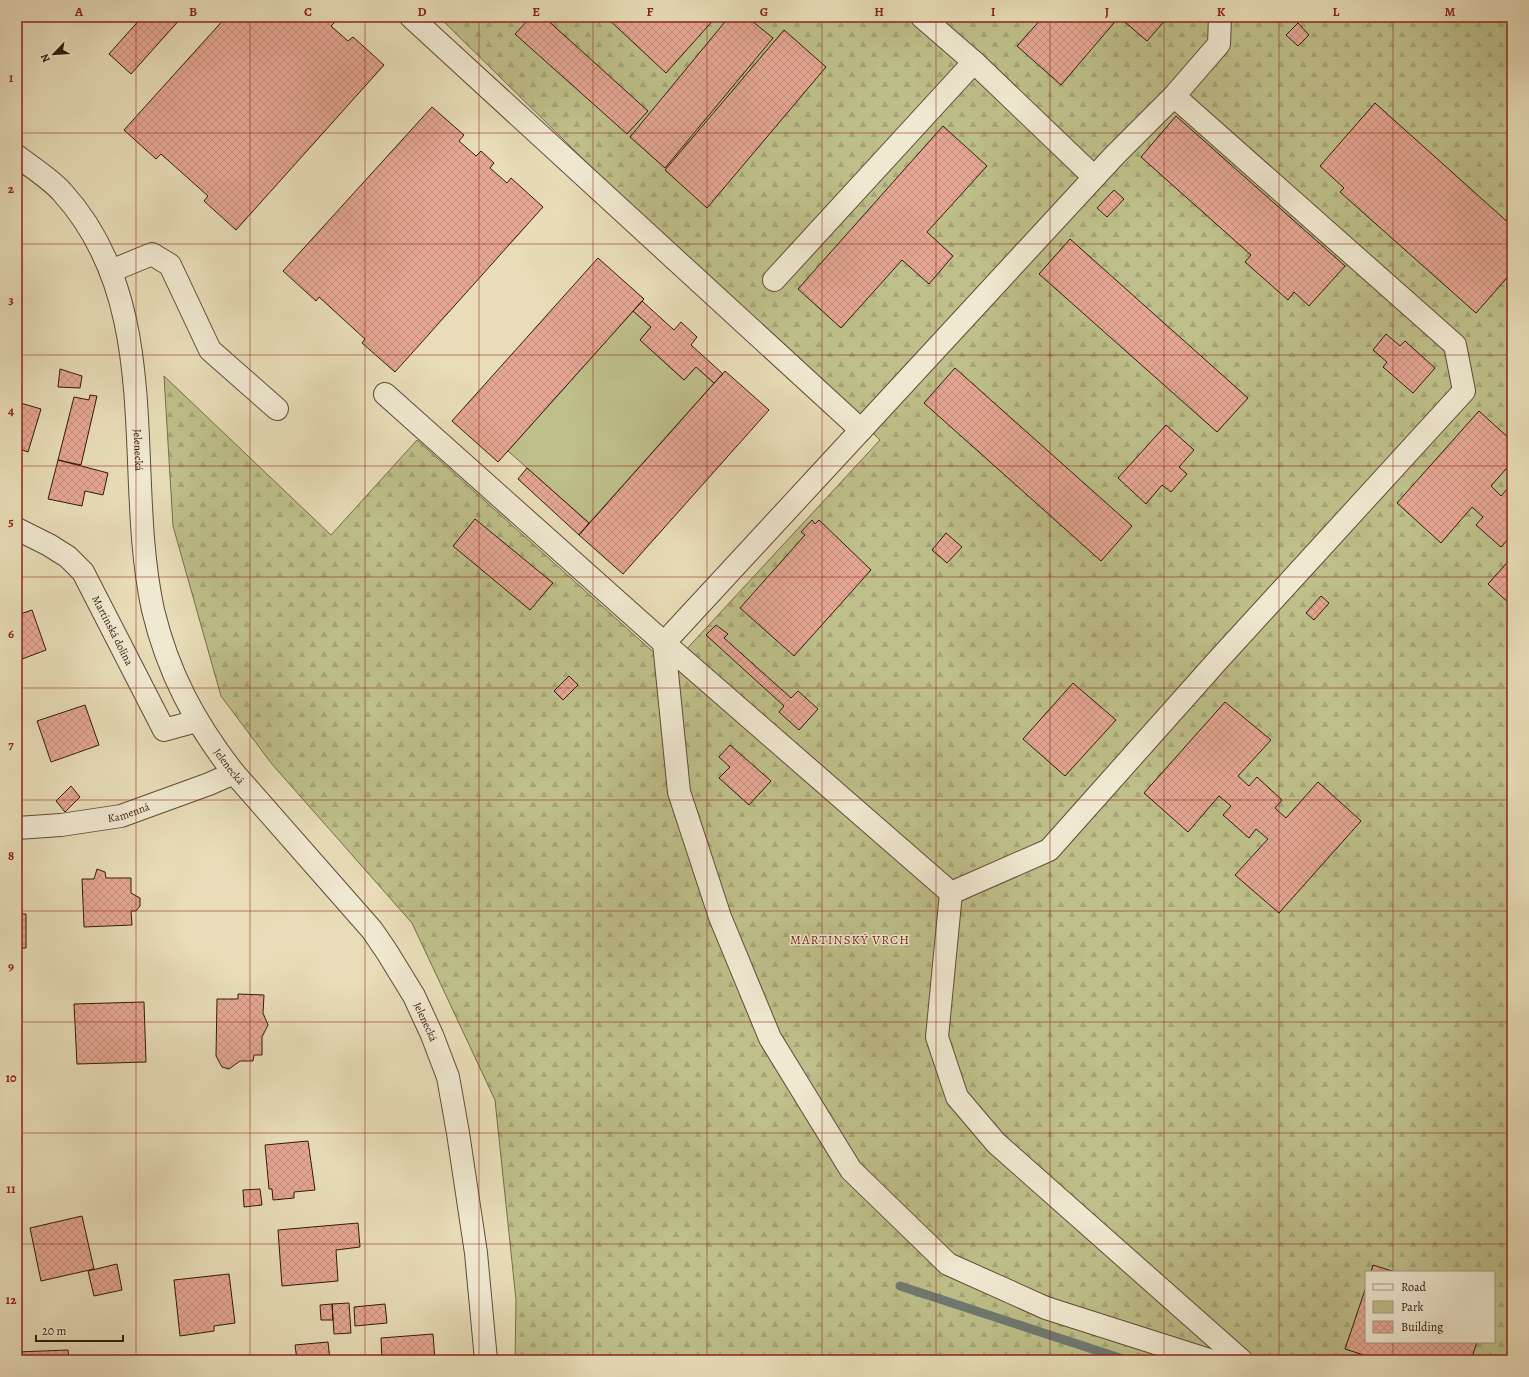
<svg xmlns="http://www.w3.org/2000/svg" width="1529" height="1377" font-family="Alegreya,serif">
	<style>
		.forest { fill: url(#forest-firs); stroke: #786c4a; fill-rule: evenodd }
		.park { fill: #bebf8a; stroke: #786c4a }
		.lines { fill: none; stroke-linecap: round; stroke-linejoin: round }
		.stream { stroke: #6f7a71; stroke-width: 9 }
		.building { fill: url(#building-cross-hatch); stroke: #311a0a }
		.minor-casing { stroke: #5f4b36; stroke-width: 24 }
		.minor { stroke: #f0e9d1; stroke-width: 22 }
		.grid { fill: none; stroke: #8f2418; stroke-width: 1; stroke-opacity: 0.55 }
		.labels { text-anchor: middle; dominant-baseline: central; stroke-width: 3; stroke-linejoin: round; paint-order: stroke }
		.street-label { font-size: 11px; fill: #311a0a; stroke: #f0e9d1 }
		.quarter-label { font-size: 13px; letter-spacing: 1px; fill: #7a1f14; stroke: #f0e9d1 }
		.neatline { fill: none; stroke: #8f2418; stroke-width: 1.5 }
		.grid-label { font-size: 13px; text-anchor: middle; font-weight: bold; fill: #8f2418 }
	</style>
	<defs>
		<pattern id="forest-firs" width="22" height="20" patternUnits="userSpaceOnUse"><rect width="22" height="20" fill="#bebf8a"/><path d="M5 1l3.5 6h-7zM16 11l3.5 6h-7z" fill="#a4a476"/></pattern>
		<pattern id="building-cross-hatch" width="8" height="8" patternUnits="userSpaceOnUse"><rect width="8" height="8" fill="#e5a794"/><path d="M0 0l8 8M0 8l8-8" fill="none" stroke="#c58f7e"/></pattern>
	</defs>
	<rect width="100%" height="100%" fill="#e8ddb8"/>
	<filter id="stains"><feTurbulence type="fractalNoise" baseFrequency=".005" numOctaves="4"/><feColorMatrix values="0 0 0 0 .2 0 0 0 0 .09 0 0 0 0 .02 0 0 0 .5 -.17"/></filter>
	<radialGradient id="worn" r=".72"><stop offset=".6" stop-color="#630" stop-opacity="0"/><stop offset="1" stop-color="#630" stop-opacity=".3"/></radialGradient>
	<path class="forest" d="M439,17H1512V1360H515L516,1300L495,1100L412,923L271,763L221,696L173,526L164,376L331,535L417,440L670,667L880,440L628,203ZM1366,1272H1494V1342H1366Z"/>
	<path class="park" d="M633,311L651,327L640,340L684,380L696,367L714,383L589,523L508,451Z"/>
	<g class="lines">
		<path class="stream" d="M900,1286L1126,1360"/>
	</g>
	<path class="building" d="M142,17H182L131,74L109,54Z
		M226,17H331L336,21L331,26L348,41L353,37L384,65L236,230L204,201L208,196L161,154L156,159L124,130Z
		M531,17H544L648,111L627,134L515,34Z
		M606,17H716L666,73Z
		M729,17H747L773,38L665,168L630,137Z
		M1043,17H1168L1147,41L1119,17L1061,85L1017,46Z
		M1298,23L1309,35L1298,46L1286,35Z
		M784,30L826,67L707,208L665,170Z
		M1375,103L1512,226V272L1476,313L1340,192L1344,188L1320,166Z
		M432,107L464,135L459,141L476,156L481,151L494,163L490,168L507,183L511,178L543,207L395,372L362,343L365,339L319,297L316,301L283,271Z
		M1176,116L1345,266L1309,306L1294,292L1288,300L1245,262L1251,255L1141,157Z
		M943,126L987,166L927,232L953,256L929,284L902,260L841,328L798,289Z
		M1114,190L1124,199L1107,217L1097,208Z
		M1070,239L1248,398L1217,432L1039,274Z
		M598,258L644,299L498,462L452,421Z
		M642,301L674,330L681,322L697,337L691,345L723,374L714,383L696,367L684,380L640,340L651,327L633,311Z
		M1386,334L1400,346L1405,341L1435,368L1413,393L1383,367L1387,362L1373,350Z
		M955,368L1132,526L1101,561L924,403Z
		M60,369L82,376L80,388L58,387Z
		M725,371L769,410L623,574L579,535Z
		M90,395L97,396L81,465L58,460L74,397L89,400Z
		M17,402L41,409L28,452L17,448Z
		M1479,411L1512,441V462L1491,486L1501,496L1509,487L1512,490V543L1508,539L1501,547L1476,525L1483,517L1472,507L1441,543L1397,503Z
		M1166,425L1194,450L1179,467L1187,474L1171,492L1162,485L1146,504L1118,478Z
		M58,460L108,473L103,495L85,491L82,506L48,499Z
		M527,468L589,523L579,535L518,479Z
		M475,519L553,583L530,610L453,546Z
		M812,520L815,524L819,520L871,570L794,656L740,608L805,535L801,532Z
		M946,533L962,547L947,563L932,550Z
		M1512,557V606L1488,584Z
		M1321,596L1329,603L1314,620L1306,613Z
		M32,610L46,650L17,661V615Z
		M716,625L728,634L724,638L791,698L798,691L818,709L799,730L779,712L784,706L706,635Z
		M569,676L578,685L563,700L554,691Z
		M1073,683L1116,720L1065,776L1023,739Z
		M1225,702L1271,740L1238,776L1249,786L1257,777L1282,800L1275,808L1286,818L1318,782L1361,821L1279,913L1235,875L1268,839L1256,829L1249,838L1223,815L1231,806L1219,796L1188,832L1144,793Z
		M85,705L99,745L51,762L37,721Z
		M730,745L771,781L749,805L719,778L730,767L719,757Z
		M71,786L80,797L65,812L56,801Z
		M97,869L105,872L106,878H131V893L140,898V906L136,911H131L132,925L84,927L82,879H94Z
		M17,885H20L19,914H26V948H17Z
		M238,994L264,995L263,1013L268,1025L262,1037V1055H254L253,1061H240L229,1069L222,1067L216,1056L217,999H238Z
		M144,1002L146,1062L77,1064L74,1004Z
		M308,1141L315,1190L294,1192V1198L273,1200L272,1189H269L265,1145Z
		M260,1189L262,1205L244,1207L243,1190Z
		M82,1216L94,1269L41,1281L30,1228Z
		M358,1223L360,1247L336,1250L338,1281L282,1286L278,1230Z
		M117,1264L122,1290L94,1296L88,1271Z
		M1373,1265L1395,1272H1371Z
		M229,1274L235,1323L214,1326V1331L180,1336L174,1280Z
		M1366,1287V1342H1477L1471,1360H1379L1345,1349Z
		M349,1303L351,1333L334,1334L332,1304Z
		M332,1304L333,1320H321L320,1305Z
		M385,1304L387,1323L355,1326L354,1307Z
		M433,1334L435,1360H382L381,1338Z
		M328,1342L330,1360H297L295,1345Z
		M68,1350L69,1360H17V1352Z"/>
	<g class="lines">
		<defs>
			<g id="minor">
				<path d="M411,17L861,430L664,643L679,792L720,917L770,1038L851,1170L948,1264L1046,1308L1209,1360"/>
				<path d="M922,17L974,62"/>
				<path id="s1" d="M17,156C30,166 52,180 62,192C166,306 123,472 153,610C168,673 195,723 234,773L372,930L387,952L414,996L432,1035L448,1077L458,1133L476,1253L486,1360"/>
				<path d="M111,271L152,254L170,265L210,350L277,409"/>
				<path d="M774,280L974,62L1094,177"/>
				<path d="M385,394L664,643L951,893L937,1037L957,1097L996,1143L1241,1360"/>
				<path d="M861,430L1114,156L1174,96L1219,44L1220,17"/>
				<path id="s2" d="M17,529L49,545L68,557L83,572L164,730L197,721"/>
				<path id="s3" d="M17,828L61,825L121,816L209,784L234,773"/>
				<path d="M951,893L1049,850L1219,659L1464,391L1455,345L1174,96"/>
			</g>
		</defs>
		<use href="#minor" class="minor-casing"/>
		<use href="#minor" class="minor"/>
	</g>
	<path class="grid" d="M136,17V1360M250,17V1360M365,17V1360M479,17V1360M593,17V1360M707,17V1360M822,17V1360M936,17V1360M1050,17V1360M1164,17V1360M1279,17V1360M1393,17V1272M17,133H1512M17,244H1512M17,355H1512M17,466H1512M17,577H1512M17,688H1512M17,800H1512M17,911H1512M17,1022H1512M17,1133H1512M17,1244H1512M1393,1342V1360"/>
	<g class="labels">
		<g class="street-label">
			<text stroke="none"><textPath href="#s1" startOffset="333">Jelenecká</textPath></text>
			<text stroke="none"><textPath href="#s2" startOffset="145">Martinská dolina</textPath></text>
			<text stroke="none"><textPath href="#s1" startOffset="669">Jelenecká</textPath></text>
			<text stroke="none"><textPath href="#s3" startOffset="113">Kamenná</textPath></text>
			<text stroke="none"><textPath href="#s1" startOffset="993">Jelenecká</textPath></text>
		</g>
		<g class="quarter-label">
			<text x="850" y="939">MARTINSKÝ VRCH</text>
		</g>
	</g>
	<rect width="1529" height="1377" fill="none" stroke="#e8ddb8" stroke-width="44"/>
	<rect x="1365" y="1271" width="130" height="72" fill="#f0e9d1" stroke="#a49681"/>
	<rect x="1373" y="1284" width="20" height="6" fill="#f0e9d1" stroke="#a49681"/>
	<text x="1401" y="1291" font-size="12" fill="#311a0a">Road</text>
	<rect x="1373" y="1301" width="20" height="12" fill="#bebf8a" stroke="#a49681"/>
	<text x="1401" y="1311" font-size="12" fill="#311a0a">Park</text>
	<rect x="1373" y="1321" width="20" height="12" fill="url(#building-cross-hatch)" stroke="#a49681"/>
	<text x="1401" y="1331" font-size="12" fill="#311a0a">Building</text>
	<g transform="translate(54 54) rotate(245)" stroke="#f0e9d1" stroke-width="3" paint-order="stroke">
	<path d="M0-3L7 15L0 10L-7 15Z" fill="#311a0a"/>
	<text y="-6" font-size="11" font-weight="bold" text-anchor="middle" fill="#311a0a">N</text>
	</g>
	<path d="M36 1335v6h87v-6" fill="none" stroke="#311a0a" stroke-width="2"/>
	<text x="42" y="1335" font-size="12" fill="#311a0a" stroke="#f0e9d1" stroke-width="3" paint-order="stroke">20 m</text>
	<rect x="22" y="22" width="1485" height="1333" class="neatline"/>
	<g class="grid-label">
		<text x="79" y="16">A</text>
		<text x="193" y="16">B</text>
		<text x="308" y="16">C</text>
		<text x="422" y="16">D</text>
		<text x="536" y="16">E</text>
		<text x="650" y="16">F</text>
		<text x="764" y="16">G</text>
		<text x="879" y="16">H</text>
		<text x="993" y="16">I</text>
		<text x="1107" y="16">J</text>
		<text x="1221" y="16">K</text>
		<text x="1336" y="16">L</text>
		<text x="1450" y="16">M</text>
		<text x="11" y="82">1</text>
		<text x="11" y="193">2</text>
		<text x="11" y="304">3</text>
		<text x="11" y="415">4</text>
		<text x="11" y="526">5</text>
		<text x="11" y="638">6</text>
		<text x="11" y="749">7</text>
		<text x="11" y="860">8</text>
		<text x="11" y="971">9</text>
		<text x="11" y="1082">10</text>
		<text x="11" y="1193">11</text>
		<text x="11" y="1304">12</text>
	</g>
	<rect width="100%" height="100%" filter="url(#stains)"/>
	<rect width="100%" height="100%" fill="url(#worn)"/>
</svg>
